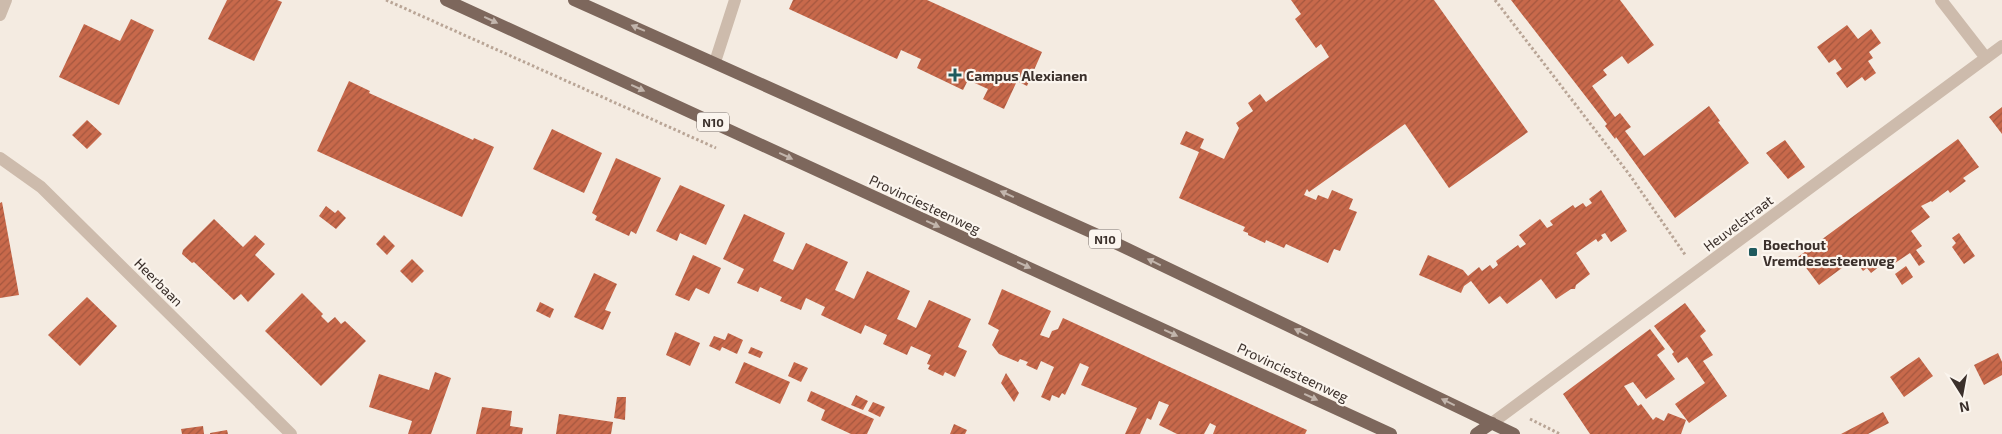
<svg xmlns="http://www.w3.org/2000/svg" width="2002" height="434" font-family="'Exo 2',sans-serif">
	<style>
		.building { fill: url(#building-hatch) }
		.lines { fill: none; stroke-linecap: round; stroke-linejoin: round }
		.path { stroke: #b9a596; stroke-width: 3; stroke-dasharray: 2.5 2.5; stroke-linecap: butt }
		.minor { stroke: #cdbbac; stroke-width: 12 }
		.major { stroke: #7d675c; stroke-width: 12 }
		.oneway { fill: #c2b5ac }
		.poi-dot { fill: #1f5a5e; stroke: #fbf5ee; stroke-width: 2 }
		.labels { text-anchor: middle; dominant-baseline: central; stroke-width: 4.5; stroke-linejoin: round; paint-order: stroke }
		.shield { fill: #fbf5ee; stroke: #756b66; stroke-width: 1 }
		.shield-label { font-size: 12px; font-weight: bold; fill: #3b302b }
		.poi-label { font-size: 14px; font-weight: bold; fill: #3b302b; stroke: #fbf5ee; text-anchor: start }
		.street-label { font-size: 14px; fill: #3b302b; stroke: #fbf5ee }
	</style>
	<defs>
		<pattern id="building-hatch" width="6" height="6" patternUnits="userSpaceOnUse" patternTransform="scale(1.25)"><rect width="6" height="6" fill="#c8694b"/><path d="M-1 1l2-2M0 6l6-6M5 7l2-2" fill="none" stroke="#a4573f"/></pattern>
	</defs>
	<rect width="100%" height="100%" fill="#f4ebe1"/>
	<path class="building" d="M227,0H277L282,2L254,61L208,39Z
		M793,0H927L1042,52L1027,86L1017,81L1004,109L983,99L988,89L968,80L963,90L917,68L921,59L901,50L897,59L789,9Z
		M1291,0H1434L1528,132L1449,188L1405,124L1309,192L1307,189L1304,195L1316,200L1318,195L1328,199L1332,190L1353,199L1349,209L1357,212L1340,251L1334,249L1328,263L1286,244L1284,248L1266,240L1265,243L1248,235V233L1243,231L1245,227L1179,198L1199,152L1180,144L1186,131L1204,139L1200,148L1224,159L1239,128L1236,123L1253,111L1248,103L1260,94L1266,102L1329,57L1321,44L1316,48L1295,19L1301,14Z
		M1511,0H1620L1654,45L1628,64L1622,56L1603,70L1607,75L1592,86L1615,117L1620,113L1631,127L1625,131L1644,156L1709,106L1720,121L1718,122L1749,163L1675,218L1616,137L1615,139L1605,126L1607,124Z
		M131,19L154,30L119,105L59,77L84,24L120,41Z
		M1847,25L1858,39L1871,29L1881,43L1869,52L1873,58L1868,61L1876,73L1865,81L1862,77L1847,88L1836,73L1842,69L1835,59L1829,63L1817,47Z
		M349,81L370,91L369,93L473,140L474,138L494,147L462,217L317,151Z
		M2002,107V134L1989,117Z
		M87,120L102,134L87,149L72,135Z
		M552,129L602,153L584,193L533,169Z
		M1958,139L1979,167L1963,178L1966,181L1950,193L1948,190L1932,202L1931,201L1921,206L1930,217L1911,231L1922,246L1916,250L1925,262L1919,266L1910,253L1889,267L1885,262L1871,273L1867,268L1863,271L1854,259L1819,285L1798,257Z
		M1785,140L1805,167L1788,179L1766,153Z
		M616,158L661,178L636,234L631,231L629,236L595,220L597,216L592,213Z
		M680,185L725,205L706,245L680,233L677,241L656,231Z
		M1601,190L1627,231L1611,242L1605,233L1601,235L1603,238L1598,242L1596,239L1576,253L1590,274L1576,285L1575,289H1571L1556,299L1541,279L1507,304L1500,296L1489,304L1471,281L1464,286L1461,293L1419,275L1428,255L1463,270L1468,276L1479,267L1482,271L1490,265L1493,269L1498,265L1496,261L1518,245L1520,248L1526,244L1519,235L1540,219L1547,228L1553,225L1550,221L1573,205L1575,208L1583,203L1586,207L1592,203L1589,199Z
		M2,202L19,295L0,298V203Z
		M326,206L335,213L338,210L346,218L336,229L319,216Z
		M744,214L785,233L773,261L793,270L806,243L848,262L835,290L854,299L867,271L910,291L897,319L906,323L916,328L929,300L971,319L958,347L967,351L955,377L945,372L943,376L928,369L930,365L927,364L931,355L911,346L907,355L883,344L887,335L865,325L861,334L821,315L825,307L806,298L801,310L780,301L782,297L760,287L758,292L737,283L744,269L723,259Z
		M214,219L243,247L255,235L265,244L255,255L275,274L248,302L241,294L234,300L194,262L192,263L182,254L183,250Z
		M1959,233L1975,256L1964,264L1952,247L1956,243L1952,238Z
		M384,235L395,246L387,255L376,244Z
		M693,255L721,268L709,294L696,288L689,301L675,295Z
		M412,259L424,271L412,283L400,271Z
		M1906,266L1913,277L1902,285L1895,274Z
		M594,273L617,284L605,310L611,312L603,330L574,317Z
		M1002,289L1051,311L1040,335L1049,338L1052,331L1058,329L1063,318L1307,430L1305,434H1213L1216,426L1210,423L1204,434H1177L1159,425L1169,405L1159,401L1151,420L1147,418L1140,434H1125L1137,408L1081,385L1089,367L1080,363L1065,395L1062,393L1059,398L1052,395L1050,401L1041,397L1054,367L1041,361L1037,370L1026,365L1028,362L1020,359L1018,362L999,354L992,345L999,330L988,324Z
		M302,293L323,314L321,316L328,323L335,317L341,324L345,321L366,341L321,386L265,331Z
		M87,297L117,326L80,366L48,335Z
		M540,302L554,309L550,318L536,311Z
		M1685,303L1706,331L1700,336L1713,355L1703,361L1727,396L1689,423L1675,404L1705,383L1687,357L1678,363L1672,354L1674,352L1654,326Z
		M1650,329L1665,349L1657,355L1675,379L1646,399L1633,382L1624,386L1638,406L1641,404L1653,420L1656,417L1664,421L1668,413L1686,420L1681,434H1590L1563,394Z
		M675,332L700,343L690,366L666,355Z
		M728,333L743,340L737,354L722,347L720,351L709,346L714,336L725,340Z
		M751,347L763,352L760,358L748,353Z
		M1998,353L2002,362V375L1984,385L1974,365Z
		M1919,357L1933,376L1904,397L1890,377Z
		M744,362L790,382L780,404L735,383Z
		M794,362L808,368L801,382L788,376Z
		M435,372L451,378L431,434H408L412,421L369,407L379,374L429,390Z
		M1006,373L1019,393L1014,402L1001,383Z
		M811,391L874,419L867,434H851L821,420L825,410L807,401Z
		M856,395L868,401L863,410L851,405Z
		M617,397H626L625,420L614,418Z
		M873,402L885,407L880,417L868,411Z
		M482,407L512,411L510,426L523,428L522,434H476Z
		M1883,412L1889,423L1868,434H1841Z
		M559,414L613,422L611,434H556Z
		M954,424L967,430L965,434H950Z
		M203,426L204,434H182L181,429Z
		M227,430L228,434H210V433Z"/>
	<g class="lines">
		<path class="path" d="M386,0L716,148
			M1495,0L1629,174L1686,256
			M1530,419L1560,434"/>
		<path class="minor" d="M1941,0L1986,58
			M0,15L6,0
			M715,62L735,0
			M0,158L41,187L291,434
			M1492,423L2002,46"/>
		<path class="major" d="M446,0L1391,434
			M574,0L1111,241L1514,434
			M1476,434L1492,423"/>
	</g>
	<defs><path id="oneway-solid" d="M-6-.8H1V-3.2L6.5 0L1 3.2V.8H-6Z" transform="scale(1.25)"/></defs>
	<g class="oneway">
		<use href="#oneway-solid" transform="translate(491 20) rotate(25)"/>
		<use href="#oneway-solid" transform="translate(638 28) rotate(-157)"/>
		<use href="#oneway-solid" transform="translate(638 88) rotate(25)"/>
		<use href="#oneway-solid" transform="translate(786 156) rotate(25)"/>
		<use href="#oneway-solid" transform="translate(1007 194) rotate(-156)"/>
		<use href="#oneway-solid" transform="translate(933 224) rotate(25)"/>
		<use href="#oneway-solid" transform="translate(1154 262) rotate(-154)"/>
		<use href="#oneway-solid" transform="translate(1024 265) rotate(25)"/>
		<use href="#oneway-solid" transform="translate(1301 332) rotate(-154)"/>
		<use href="#oneway-solid" transform="translate(1171 333) rotate(25)"/>
		<use href="#oneway-solid" transform="translate(1311 397) rotate(25)"/>
		<use href="#oneway-solid" transform="translate(1448 402) rotate(-154)"/>
	</g>
	<g class="poi-dot">
		<path d="M952.5 67.5h5v5h5v5h-5v5h-5v-5h-5v-5h5z"/>
		<rect x="1748" y="247" width="10" height="10" rx="2.5"/>
	</g>
	<g class="labels">
		<g class="shield">
			<rect x="697" y="112.5" width="32" height="19" rx="4"/>
			<rect x="1089" y="229.5" width="32" height="19" rx="4"/>
		</g>
		<g class="shield-label">
			<text x="713" y="122">N10</text>
			<text x="1105" y="239">N10</text>
		</g>
		<g class="poi-label">
			<text x="966" y="75">Campus Alexianen</text>
			<text x="1763" y="244">Boechout<tspan x="1763" dy="16">Vremdesesteenweg</tspan></text>
		</g>
		<g class="street-label">
			<text transform="translate(925 204) rotate(25)">Provinciesteenweg</text>
			<text transform="translate(1738 223) rotate(-37)">Heuvelstraat</text>
			<text transform="translate(159 282) rotate(45)">Heerbaan</text>
			<text transform="translate(1293 372) rotate(25)">Provinciesteenweg</text>
		</g>
	</g>
	<g transform="translate(1962 394) rotate(169)" stroke="#fbf5ee" stroke-width="4" paint-order="stroke">
	<path d="M0-4L9 19L0 12L-9 19Z" fill="#3b302b"/>
	<text y="-8" font-size="14" font-weight="bold" text-anchor="middle" fill="#3b302b">N</text>
	</g>
</svg>
